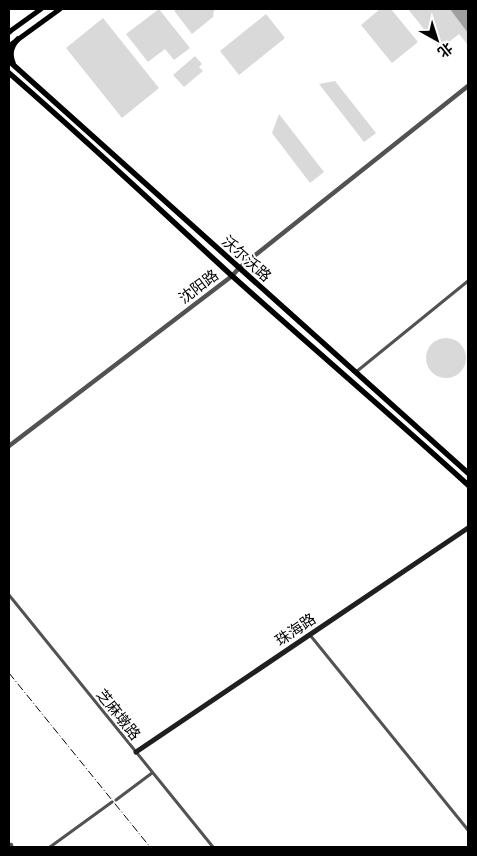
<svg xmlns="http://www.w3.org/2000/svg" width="477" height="856" font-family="Commissioner,'Noto Sans SC',sans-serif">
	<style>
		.green { fill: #d9d9d9 }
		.water { fill: #a0a0a0 }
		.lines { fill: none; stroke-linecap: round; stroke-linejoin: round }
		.minor { stroke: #525252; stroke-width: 3 }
		.tertiary { stroke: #525252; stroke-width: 4.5 }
		.secondary { stroke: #1f1f1f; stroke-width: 5 }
		.primary { stroke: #000; stroke-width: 5 }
		.trunk { stroke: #000; stroke-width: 5.5 }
		.rail { stroke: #000; stroke-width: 1; stroke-dasharray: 8 2.5 1 2.5; stroke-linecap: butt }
		.labels { text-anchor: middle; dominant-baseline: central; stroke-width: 4; stroke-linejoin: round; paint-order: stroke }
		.street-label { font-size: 15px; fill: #000; stroke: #fff }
	</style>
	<rect width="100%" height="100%" fill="#fff"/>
	<path class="green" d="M159,9L190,48L174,60L165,49L148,62L126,34Z
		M174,9H213L214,10L213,17L192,34L175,12Z
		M380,9H391L418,42L392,63L361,25Z
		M408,9H468V45L459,34L440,49Z
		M266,14L285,38L239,75L220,51Z
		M103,18L159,88L122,118L66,48Z
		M195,56L202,64L199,67L203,71L184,87L173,75Z
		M335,81L376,133L364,142L319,84Z
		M279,114L324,172L310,183L272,133Z
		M426 358a20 20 0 1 1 40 0a20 20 0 1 1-40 0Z"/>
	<path class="water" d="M450,9H467L468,11V33Z"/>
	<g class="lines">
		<path class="minor" d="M356,372L468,281
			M9,595L213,847
			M310,635L468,830
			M116,800L152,773
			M50,847L112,802"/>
		<path class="tertiary" d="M9,446L232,276L239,268L468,86
			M9,846L11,845"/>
		<path class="secondary" d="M136,752L468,528"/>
		<path class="primary" d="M9,32L41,9
			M9,46L60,9"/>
		<path class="trunk" d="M9,32L10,31
			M9,61L468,473
			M13,63C9,54 11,46 18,39
			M9,73C84,138 157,207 230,274C309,345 390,414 468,485"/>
		<path class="rail" d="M9,673L150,847"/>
	</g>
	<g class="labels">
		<g class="street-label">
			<text transform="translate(247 258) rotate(42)">沃尔沃路</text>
			<text transform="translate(198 286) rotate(-37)">沈阳路</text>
			<text transform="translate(295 629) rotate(-34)">珠海路</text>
			<text transform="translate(119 714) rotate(51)">芝麻墩路</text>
		</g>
	</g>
	<rect width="477" height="856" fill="none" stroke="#000000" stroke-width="20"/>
	<g transform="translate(437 40) rotate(141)" stroke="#ffffff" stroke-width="4" paint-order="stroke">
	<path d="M0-4L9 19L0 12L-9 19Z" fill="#000000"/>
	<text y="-8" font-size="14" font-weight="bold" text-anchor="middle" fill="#000000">北</text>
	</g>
</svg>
